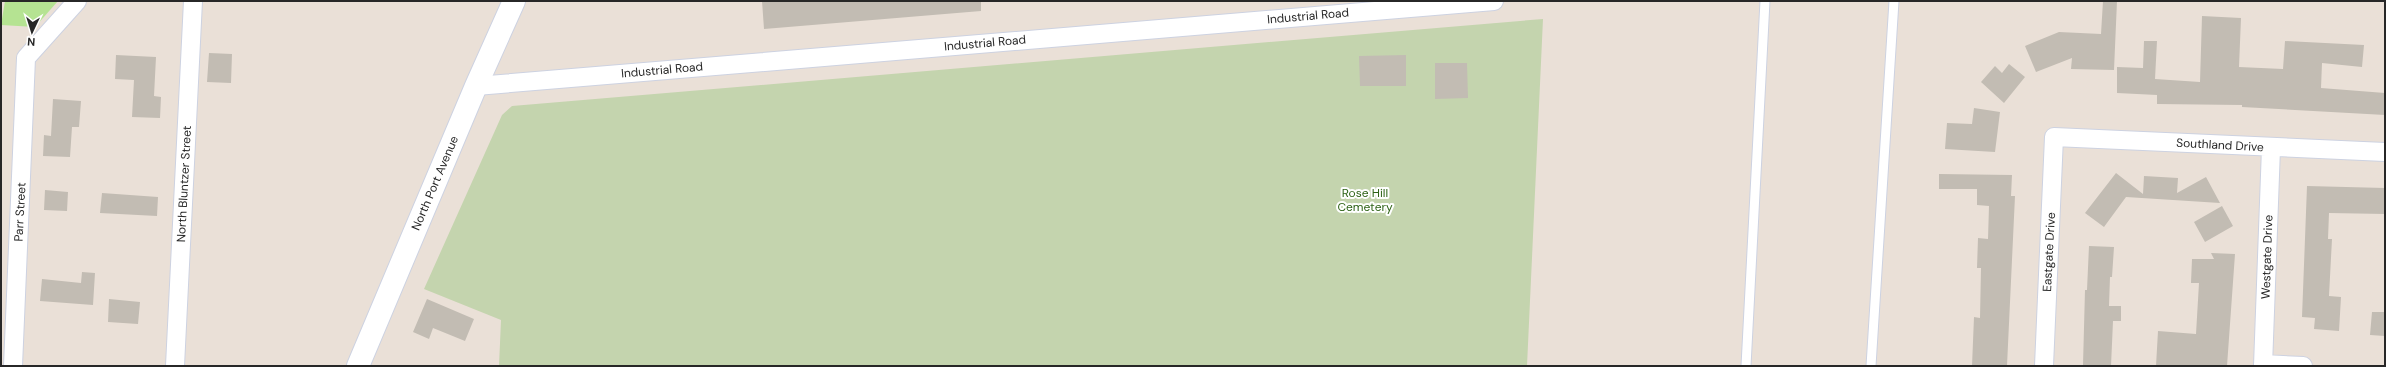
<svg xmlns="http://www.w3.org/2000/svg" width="2386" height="367" font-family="'DM Sans',sans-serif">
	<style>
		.green { fill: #b5e392 }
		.cemetery { fill: #c4d4ae }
		.building { fill: #c2bcb3 }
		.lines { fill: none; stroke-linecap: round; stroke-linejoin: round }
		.service-casing { stroke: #cdd2e1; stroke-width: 11 }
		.minor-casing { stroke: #cdd2e1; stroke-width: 20 }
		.secondary-casing { stroke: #cdd2e1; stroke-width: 24 }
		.service { stroke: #fff; stroke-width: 9 }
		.minor { stroke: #fff; stroke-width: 18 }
		.secondary { stroke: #fff; stroke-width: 22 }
		.labels { text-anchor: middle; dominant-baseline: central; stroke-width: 4; stroke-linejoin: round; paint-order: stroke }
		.street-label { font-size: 12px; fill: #272727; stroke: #fff }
		.park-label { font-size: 12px; fill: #2e6317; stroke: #fff }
	</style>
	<rect width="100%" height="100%" fill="#eae0d7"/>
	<path class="green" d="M5,1H58L35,27L1,25Z"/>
	<path class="cemetery" d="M1543,19L1527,366H499L501,320L424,289L502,115L512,106Z"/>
	<path class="building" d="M762,1H981V11L764,29Z
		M2103,1H2117L2114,70L2071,69L2072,58L2036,72L2025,46L2059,32L2101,34Z
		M2202,16L2241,18L2239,67L2283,69L2285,41L2364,45L2362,67L2322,63L2321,88L2385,93V115L2242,107V105L2157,104V95L2117,93V67L2143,68L2144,41H2157L2155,79L2200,82Z
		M209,53L232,54L231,83L207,82Z
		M116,55L156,57L154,96L161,97L160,118L132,117L134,80L115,79Z
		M1406,55V86H1360L1359,56Z
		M1435,63H1467L1468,98L1435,99Z
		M2009,64L2025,77L2004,103L1981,82L1995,66L2002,73Z
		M53,99L81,101L79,127H72L70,157L43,156L44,135L51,136Z
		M1974,108L2000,112L1995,152L1945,149L1947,123L1972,124Z
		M2116,173L2143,194L2144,176L2178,178L2177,193L2206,177L2220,203L2126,197L2104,227L2085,213Z
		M1939,174L2012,175L2011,196H2015L2007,366H1972L1974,317L1980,318L1981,268H1977L1978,238L1988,239L1989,206L1977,205V189H1939Z
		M2307,186L2385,188V214L2329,213L2328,239H2332L2329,296L2341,297L2339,331L2314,329L2315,318L2302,317Z
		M45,190L68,192L67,211L44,210Z
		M102,193L158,197L157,216L100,213Z
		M2222,206L2233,226L2205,242L2194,222Z
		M2089,246L2114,247L2112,277H2110L2109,306H2121V321H2113L2111,366L2083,365L2085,290H2087Z
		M2211,253L2235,254L2227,366H2156L2158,331L2196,334L2199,283H2191L2192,259H2214Z
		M82,272L95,273L93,305L40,301L42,279L81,283Z
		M109,299L140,302L138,324L108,322Z
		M427,299L474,319L465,341L433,328L429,339L413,332Z
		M2372,312H2385V336L2370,335Z"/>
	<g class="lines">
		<defs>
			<path id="service" d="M1746,366L1765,1
				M1871,366L1894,1"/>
			<path id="minor" d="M476,86L1494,1
				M2263,364L2303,366
				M13,366L26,58L77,1
				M175,366L193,1
				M2044,366L2054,137L2385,152
				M2263,366L2271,148"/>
			<path id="secondary" d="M358,366L476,86L514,1"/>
		</defs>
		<use href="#service" class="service-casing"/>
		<use href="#minor" class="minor-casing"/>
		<use href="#secondary" class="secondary-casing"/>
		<use href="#service" class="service"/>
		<use href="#minor" class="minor"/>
		<use href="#secondary" class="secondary"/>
	</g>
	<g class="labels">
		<g class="street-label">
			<text transform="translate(1308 16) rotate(-5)">Industrial Road</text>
			<text transform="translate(985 43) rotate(-5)">Industrial Road</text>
			<text transform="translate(662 70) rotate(-5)">Industrial Road</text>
			<text transform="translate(2220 145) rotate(3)">Southland Drive</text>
			<text transform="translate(435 183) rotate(-67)">North Port Avenue</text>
			<text transform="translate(184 184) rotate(-87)">North Bluntzer Street</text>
			<text transform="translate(20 212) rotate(-87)">Parr Street</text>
			<text transform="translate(2049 252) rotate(-87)">Eastgate Drive</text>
			<text transform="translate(2267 257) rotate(-88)">Westgate Drive</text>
		</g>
		<g class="park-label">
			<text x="1365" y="193">Rose Hill<tspan x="1365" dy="14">Cemetery</tspan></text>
		</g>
	</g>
	<rect width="2386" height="367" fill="none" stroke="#272727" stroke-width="4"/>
	<g transform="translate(32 32) rotate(184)" stroke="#ffffff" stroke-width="3" paint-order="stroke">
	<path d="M0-3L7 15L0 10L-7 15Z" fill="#272727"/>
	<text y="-6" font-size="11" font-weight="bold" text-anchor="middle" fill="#272727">N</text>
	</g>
</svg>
